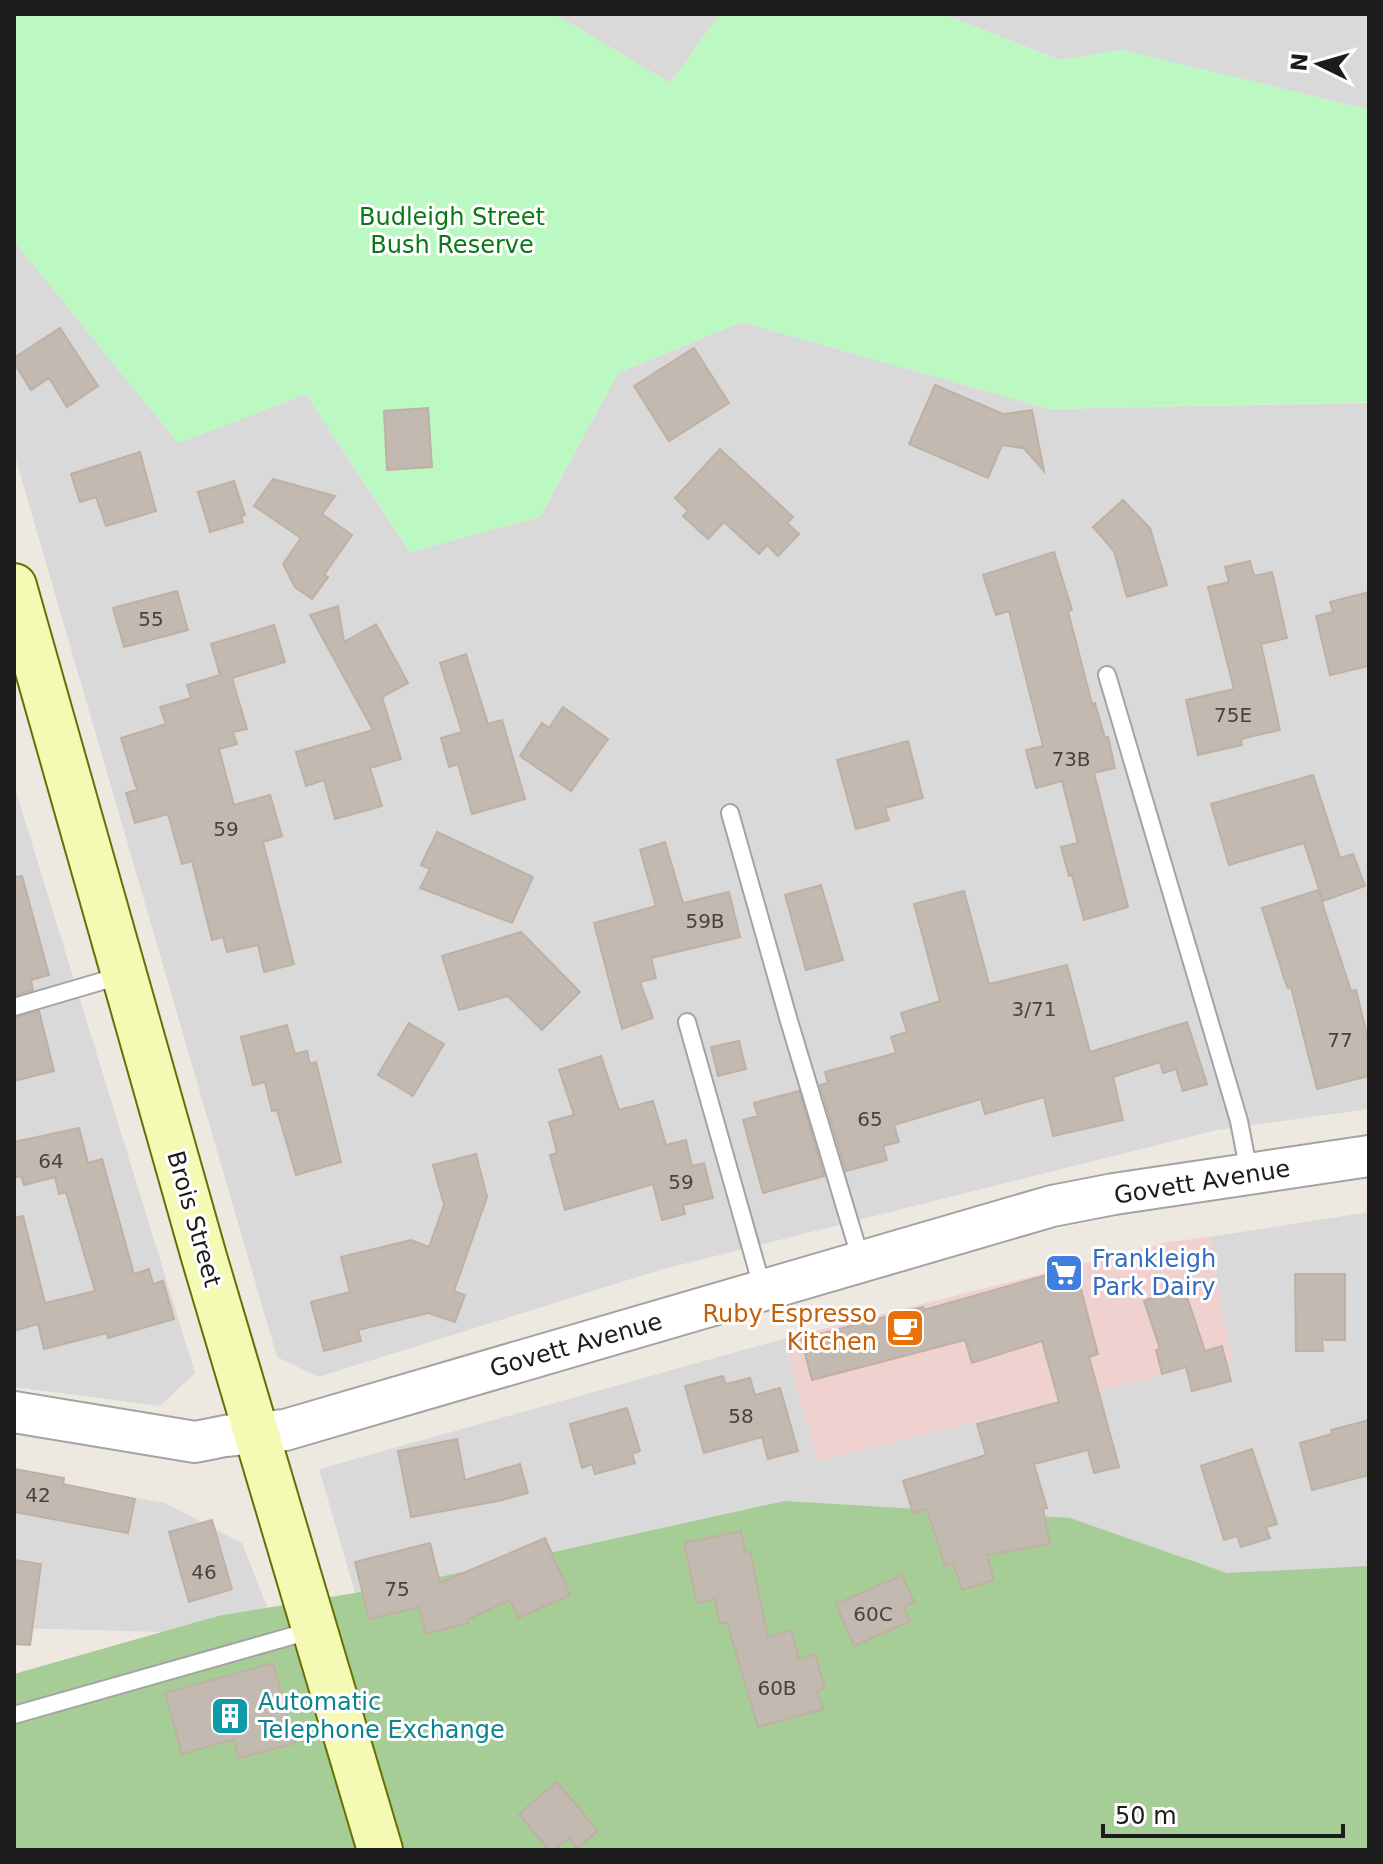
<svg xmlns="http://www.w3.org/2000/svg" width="1383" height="1864" font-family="'DejaVu Sans',sans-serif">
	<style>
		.residential { fill: #dad9d9 }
		.commercial { fill: #efd1cf }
		.forest { fill: #a5cd95 }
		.park { fill: #bcf9c2 }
		.building { fill: #c2b9b1; stroke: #bfb0a3; stroke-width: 2 }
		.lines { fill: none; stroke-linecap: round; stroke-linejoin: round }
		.service-casing { stroke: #a3a3a3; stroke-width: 20 }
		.tertiary-casing { stroke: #a3a3a3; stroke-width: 44 }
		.secondary-casing { stroke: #637105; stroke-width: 48 }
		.service { stroke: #fff; stroke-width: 16 }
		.tertiary { stroke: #fff; stroke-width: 40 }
		.secondary { stroke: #f4f9b3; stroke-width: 44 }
		.labels { text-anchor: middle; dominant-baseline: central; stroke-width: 6; stroke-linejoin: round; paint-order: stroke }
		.number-label { font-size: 20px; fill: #464341 }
		.park-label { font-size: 24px; fill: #0b7816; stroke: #fff }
		.street-label { font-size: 24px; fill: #1c1c1c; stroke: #fff }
		.shop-label { font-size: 24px; fill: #366cbe; stroke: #fff; text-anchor: start }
		.food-label { font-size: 24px; fill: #c56008; stroke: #fff; text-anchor: end }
		.culture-label { font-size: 24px; fill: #0d838f; stroke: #fff; text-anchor: start }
	</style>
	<rect width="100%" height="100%" fill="#ede9e1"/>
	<path class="residential" d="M555,14H720L670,83Z
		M943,14H1369V110L1123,50L1060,60Z
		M14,241L178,443L306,394L410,552L540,517L618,373L742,322L1050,409L1369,403V1109L1217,1130L663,1269L318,1377L277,1357L14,453Z
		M14,785L195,1373L160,1406L14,1387Z
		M1369,1212V1582L430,1850L319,1469L783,1339L818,1461L1232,1358L1209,1237Z
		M14,1476L165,1503L242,1543L278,1635L14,1628Z"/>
	<path class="commercial" d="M1209,1237L1232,1358L818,1461L783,1339L1169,1242Z"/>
	<path class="forest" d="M785,1501L1070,1518L1227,1573L1369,1566V1850H14V1674L218,1616L408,1584Z"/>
	<path class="park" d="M14,14H555L670,83L720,14H943L1059,60L1123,50L1369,110V402L1050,409L742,322L618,373L540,517L410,552L306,394L178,443L14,241Z"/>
	<path class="building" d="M60,328L98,386L67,407L49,378L31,390L14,363V358Z
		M694,348L729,403L669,441L634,386Z
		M935,385L1003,414L1032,410L1044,471L1021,445L1022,448L1002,445L988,478L909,444Z
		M428,408L432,467L387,470L384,411Z
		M720,449L793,517L787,523L799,534L778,556L767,545L759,554L724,522L708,539L683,516L688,511L675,498Z
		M140,452L156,511L106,526L96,497L80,502L71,474Z
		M273,479L335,496L322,514L352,535L324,575L328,577L312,599L295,587L283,564L301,538L254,506Z
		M234,481L245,515L241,516L243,522L210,532L198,492Z
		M1123,500L1150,528L1167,585L1127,597L1114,551L1093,527Z
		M1054,552L1072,610L1068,611L1092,704L1095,703L1105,738L1108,737L1115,768L1094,773L1128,907L1084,920L1072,875L1069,876L1061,847L1078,843L1062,781L1036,788L1026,750L1043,746L1009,611L996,615L983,575Z
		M1250,561L1254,576L1272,572L1287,638L1261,644L1280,730L1241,739L1242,745L1198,755L1186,700L1234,689L1208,587L1229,582L1225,567Z
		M177,591L188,630L124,647L113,608Z
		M1369,592V666L1330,675L1316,616L1333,612L1330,602Z
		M338,606L344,642L376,624L408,683L382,697L401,759L370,768L382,806L335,819L324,780L306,786L296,752L373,730L310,615Z
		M274,625L285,662L232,678L247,729L233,732L237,744L219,749L234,805L270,795L282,836L263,842L294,964L264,972L258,945L227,952L223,937L212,940L192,861L182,864L168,814L135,823L126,793L137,790L121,738L166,724L160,707L191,698L187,685L220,675L211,644Z
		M466,654L488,724L502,720L525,799L472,814L458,764L449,767L441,738L462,732L440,663Z
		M563,707L608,739L571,791L520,756L542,723L549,728Z
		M908,741L923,798L885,808L889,820L856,829L837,760Z
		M1313,775L1340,858L1353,854L1365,886L1323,901L1304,843L1229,865L1211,804Z
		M437,832L533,877L512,923L420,888L430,869L421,865Z
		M665,842L683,903L729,892L740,937L651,958L656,978L640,982L653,1018L622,1029L594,923L656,906L640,850Z
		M22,876L49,975L31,980L33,990L14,996V877Z
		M821,885L843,960L806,970L785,895Z
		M1318,890L1351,991L1356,990L1369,1043V1076L1317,1089L1291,987L1288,988L1285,981L1262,908Z
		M964,891L989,984L1067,965L1090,1052L1187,1022L1207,1084L1183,1091L1176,1069L1163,1073L1160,1062L1113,1077L1123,1120L1053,1136L1044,1097L985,1114L981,1099L894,1125L899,1142L883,1146L887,1160L846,1171L820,1085L828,1083L825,1072L896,1053L891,1037L907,1032L901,1013L940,1001L914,904Z
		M521,932L580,992L542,1030L508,996L459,1010L442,956Z
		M39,1011L54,1071L14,1081V1018Z
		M409,1023L444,1044L413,1096L378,1075Z
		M287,1025L295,1054L307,1051L310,1064L316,1062L341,1162L296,1175L277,1110L272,1111L265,1082L253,1085L241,1037Z
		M739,1041L746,1069L718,1076L711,1047Z
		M601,1056L619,1110L653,1101L666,1145L686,1140L692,1166L704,1163L713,1198L683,1205L685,1214L662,1220L653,1184L565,1210L550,1155L557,1153L549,1122L574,1115L559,1070Z
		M799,1091L824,1176L763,1193L743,1120L758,1116L754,1103Z
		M79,1128L88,1163L102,1159L134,1274L149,1269L153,1284L163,1281L174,1319L108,1338L107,1333L44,1349L38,1324L14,1331V1218L23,1216L45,1303L95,1291L66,1192L59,1194L55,1177L24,1185L21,1176L14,1178V1142Z
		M476,1154L487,1197L454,1291L465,1295L455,1322L428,1313L358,1330L361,1341L324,1351L311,1302L350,1292L341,1257L411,1240L429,1247L444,1205L433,1165Z
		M1075,1267L1098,1354L1089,1357L1119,1467L1094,1473L1088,1450L1034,1464L1047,1508L1043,1509L1050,1544L987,1555L994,1580L962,1590L953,1563L945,1566L927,1509L913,1513L903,1481L986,1455L977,1424L1059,1402L1042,1341L972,1363L965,1340L812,1380L801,1339L923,1307L924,1310Z
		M1295,1274H1345V1340H1322L1323,1351H1296Z
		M1184,1288L1205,1351L1222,1346L1231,1381L1192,1391L1186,1367L1162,1374L1156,1350L1160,1349L1144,1301Z
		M723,1376L726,1384L750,1378L755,1395L780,1388L798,1451L768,1459L762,1437L704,1453L685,1386Z
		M627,1408L640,1451L632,1454L635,1463L595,1474L592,1464L582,1468L570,1424Z
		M1369,1420V1475L1312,1490L1300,1443L1332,1434L1331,1430Z
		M457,1439L465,1480L520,1464L528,1493L498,1501L411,1517L398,1451Z
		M1252,1449L1277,1524L1266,1527L1270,1538L1241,1547L1237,1536L1224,1540L1201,1466Z
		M14,1469L64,1478L63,1484L135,1499L128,1533L14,1512Z
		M212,1520L232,1589L189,1602L169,1532Z
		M741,1531L745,1552H750L768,1637L791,1630L799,1659L815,1654L825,1688L816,1691L823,1709L758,1727L727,1622L720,1624L715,1599L697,1603L684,1543Z
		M545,1538L570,1595L518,1618L510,1600L467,1620L468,1623L426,1634L419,1607L369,1619L355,1562L430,1543L440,1583Z
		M14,1560L41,1564L30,1645L14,1644Z
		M902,1575L914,1602L903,1607L910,1621L854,1646L836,1604Z
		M273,1663L295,1743L239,1758L234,1739L182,1754L165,1693Z
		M557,1782L598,1831L577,1848L569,1838L554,1850H549L519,1814Z"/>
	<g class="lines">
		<defs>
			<path id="service" d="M1107,675L1239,1121L1249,1173
				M730,813L789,1021L861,1260
				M14,1007L123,975
				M687,1022L763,1290
				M14,1715L313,1630"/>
			<path id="tertiary" d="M14,1412L195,1442L225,1436L285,1430L1052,1206L1114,1194L1369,1156"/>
			<path id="secondary" d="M14,586L204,1257L380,1850"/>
		</defs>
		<use href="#service" class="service-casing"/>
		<use href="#tertiary" class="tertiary-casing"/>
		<use href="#secondary" class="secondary-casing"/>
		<use href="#service" class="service"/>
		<use href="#tertiary" class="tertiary"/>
		<use href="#secondary" class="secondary"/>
	</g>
	<defs>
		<symbol id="supermarket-square" viewBox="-11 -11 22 22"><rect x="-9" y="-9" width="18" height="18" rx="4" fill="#3f7fe0" stroke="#fff"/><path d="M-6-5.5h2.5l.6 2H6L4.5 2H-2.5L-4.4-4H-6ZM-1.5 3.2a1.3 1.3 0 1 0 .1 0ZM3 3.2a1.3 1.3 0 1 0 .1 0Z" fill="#fff"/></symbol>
		<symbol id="cafe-square" viewBox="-11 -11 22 22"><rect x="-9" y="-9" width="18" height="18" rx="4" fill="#e8710a" stroke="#fff"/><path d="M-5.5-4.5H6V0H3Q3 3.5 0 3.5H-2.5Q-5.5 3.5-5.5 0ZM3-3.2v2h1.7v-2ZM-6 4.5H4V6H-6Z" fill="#fff"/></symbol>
		<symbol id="building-square" viewBox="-11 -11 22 22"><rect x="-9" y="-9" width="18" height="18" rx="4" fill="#0f9aa8" stroke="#fff"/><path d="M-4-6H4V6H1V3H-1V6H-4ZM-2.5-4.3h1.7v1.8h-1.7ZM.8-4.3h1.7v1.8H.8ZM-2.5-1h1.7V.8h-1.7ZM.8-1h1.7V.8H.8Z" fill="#fff"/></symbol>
	</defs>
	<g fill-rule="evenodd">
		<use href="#supermarket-square" x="1042" y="1251" width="44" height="44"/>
		<use href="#cafe-square" x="883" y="1306" width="44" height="44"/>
		<use href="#building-square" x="208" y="1694" width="44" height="44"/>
	</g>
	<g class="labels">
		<g class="number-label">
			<text x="151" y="619">55</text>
			<text x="1233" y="715">75E</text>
			<text x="1071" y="759">73B</text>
			<text x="226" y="829">59</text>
			<text x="705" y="921">59B</text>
			<text x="1034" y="1009">3/71</text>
			<text x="1340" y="1040">77</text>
			<text x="870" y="1119">65</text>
			<text x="51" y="1161">64</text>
			<text x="681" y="1182">59</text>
			<text x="741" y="1416">58</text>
			<text x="38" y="1495">42</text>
			<text x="204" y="1572">46</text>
			<text x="397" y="1589">75</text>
			<text x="873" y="1614">60C</text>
			<text x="777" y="1688">60B</text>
		</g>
		<g class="park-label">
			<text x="452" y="217">Budleigh Street<tspan x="452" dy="28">Bush Reserve</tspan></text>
		</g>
		<g class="street-label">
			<text transform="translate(1202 1182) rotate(-9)">Govett Avenue</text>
			<text transform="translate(194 1219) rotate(74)">Brois Street</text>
			<text transform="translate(576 1345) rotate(-16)">Govett Avenue</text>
		</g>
		<g class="shop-label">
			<text x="1092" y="1259">Frankleigh<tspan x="1092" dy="28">Park Dairy</tspan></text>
		</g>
		<g class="food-label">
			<text x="877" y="1314">Ruby Espresso<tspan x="877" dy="28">Kitchen</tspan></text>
		</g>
		<g class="culture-label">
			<text x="258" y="1702">Automatic<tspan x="258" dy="28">Telephone Exchange</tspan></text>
		</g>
	</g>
	<rect width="1383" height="1864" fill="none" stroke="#1c1c1c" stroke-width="32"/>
	<g transform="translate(1319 64) rotate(275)" stroke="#ffffff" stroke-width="6" paint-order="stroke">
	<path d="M0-6L14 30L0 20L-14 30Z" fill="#1c1c1c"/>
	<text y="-12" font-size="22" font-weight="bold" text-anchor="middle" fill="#1c1c1c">N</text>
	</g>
	<path d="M1103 1824v12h240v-12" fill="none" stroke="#1c1c1c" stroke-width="4"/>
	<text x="1115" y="1824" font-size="24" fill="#1c1c1c" stroke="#ffffff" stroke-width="6" paint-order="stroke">50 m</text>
</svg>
